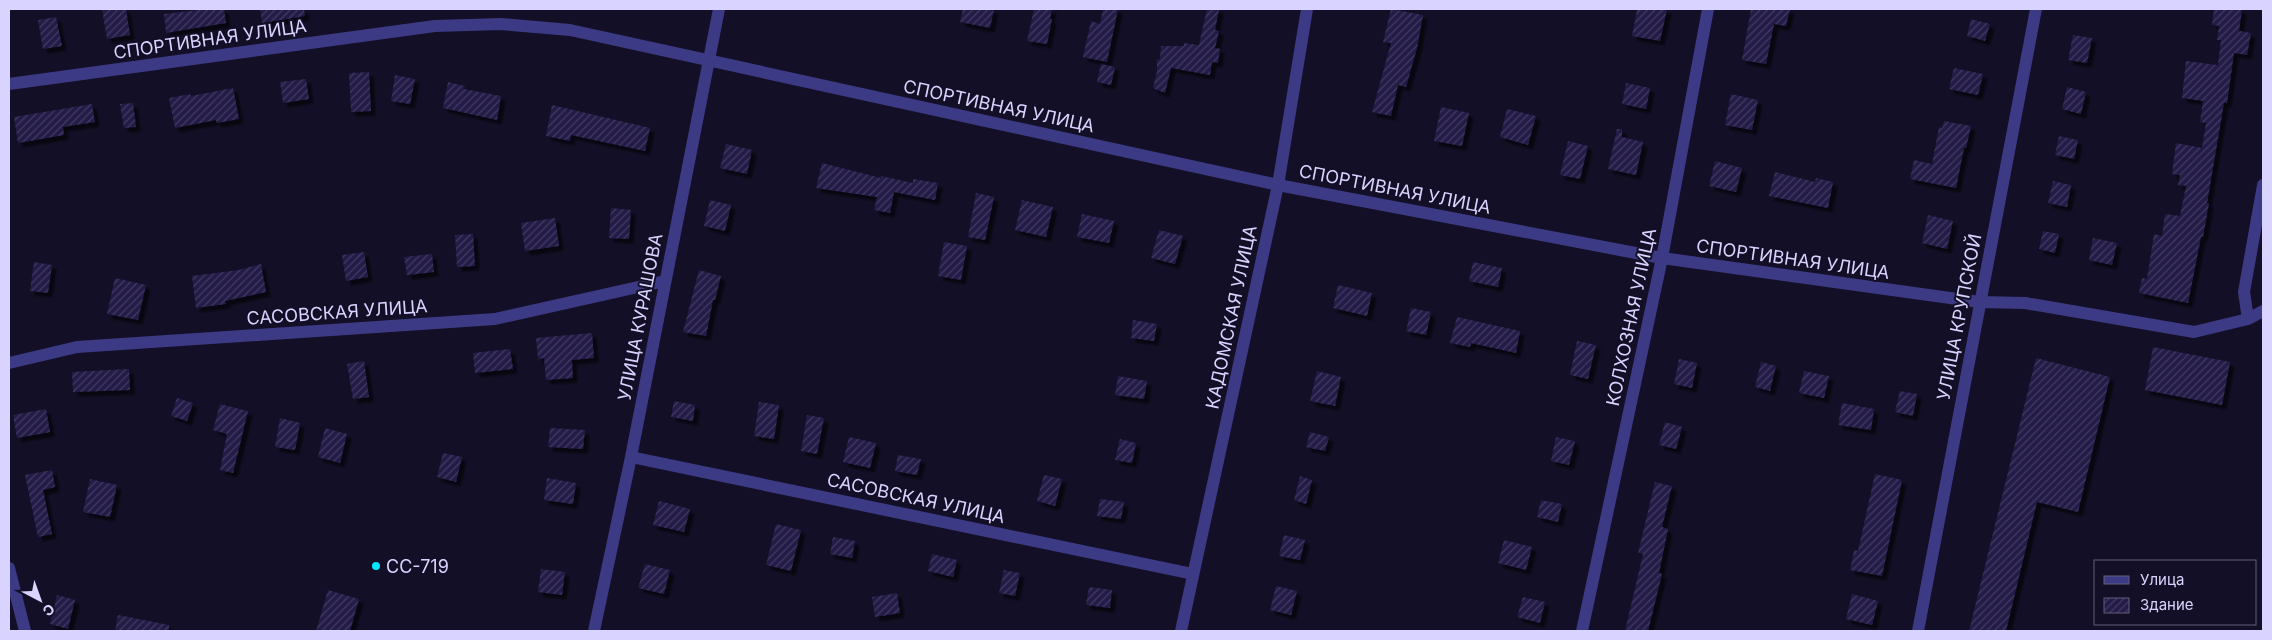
<svg xmlns="http://www.w3.org/2000/svg" width="2272" height="640" font-family="Inter,sans-serif">
	<style>
		.building { fill: url(#building-hatch); filter: url(#shadow) }
		.lines { fill: none; stroke-linecap: round; stroke-linejoin: round }
		.minor { stroke: #3d3a85; stroke-width: 12 }
		.poi-dot { fill: #00e5ff; stroke: #130f26; stroke-width: 2 }
		.labels { text-anchor: middle; dominant-baseline: central; stroke-width: 4; stroke-linejoin: round; paint-order: stroke }
		.street-label { font-size: 18px; fill: #d9d4ff; stroke: #130f26 }
		.poi-label { font-size: 18px; fill: #d9d4ff; stroke: #130f26; text-anchor: start }
	</style>
	<defs>
		<pattern id="building-hatch" width="6" height="6" patternUnits="userSpaceOnUse" patternTransform="scale(1.25)"><rect width="6" height="6" fill="#241b47"/><path d="M-1 1l2-2M0 6l6-6M5 7l2-2" fill="none" stroke="#433b63"/></pattern>
		<filter id="shadow"><feDropShadow dx="4.5" dy="4.5" stdDeviation="1" flood-color="#0009"/></filter>
	</defs>
	<rect width="100%" height="100%" fill="#130f26"/>
	<path class="building" d="M102,9H126L130,35L107,39Z
		M208,9H224L226,23L166,33L164,14Z
		M260,9H304L305,16L262,23Z
		M963,9H994L990,28L960,22Z
		M1034,9H1052L1050,18L1052,19L1047,44L1027,41Z
		M1103,9H1118L1107,62L1083,57L1091,21L1100,24Z
		M1207,9H1219L1215,30L1219,31L1215,48L1220,49L1218,63L1212,62L1210,75L1171,68L1165,93L1153,88L1157,71V60L1160,59L1161,46H1184V43L1199,45Z
		M1391,9L1423,15L1417,48L1406,87L1398,85L1391,116L1372,112L1391,43L1383,42Z
		M1637,9H1667L1660,41L1632,36Z
		M1751,9H1790L1786,26L1774,24L1766,64L1742,60Z
		M2214,9H2242L2239,31L2251,33L2247,55L2234,53L2227,103H2224L2207,203H2209L2203,237H2201L2188,303L2139,293L2142,278L2147,279L2154,234L2162,236L2165,214L2180,216L2186,186L2178,185L2180,175L2172,174L2176,143L2202,148L2206,123L2200,122L2203,101L2182,98L2186,61L2218,65L2221,40H2217L2219,26L2212,25Z
		M56,17L62,46L43,49L38,20Z
		M1971,19L1990,24L1985,41L1967,36Z
		M2073,35L2092,38L2087,63L2068,60Z
		M1101,64L1115,67L1111,85L1097,82Z
		M1954,68L1983,74L1978,95L1949,89Z
		M369,72L371,111L351,112L349,73Z
		M395,75L415,79L410,104L391,101Z
		M306,79L309,99L283,103L280,82Z
		M448,82L465,86L464,89L501,96L497,120L443,108Z
		M1626,83L1650,88L1646,109L1622,104Z
		M2067,87L2086,92L2081,114L2062,109Z
		M233,88L239,119L217,123L216,120L175,128L169,98L190,94L191,96Z
		M1731,94L1758,100L1752,130L1725,125Z
		M133,103L136,127L124,128L120,104Z
		M92,104L95,122L63,127L64,135L18,143L14,117Z
		M552,105L650,128L645,151L571,135L570,141L546,136Z
		M1441,107L1469,113L1462,146L1434,141Z
		M1507,109L1536,116L1528,145L1500,137Z
		M1944,121L1971,126L1966,148H1964L1956,188L1910,179L1914,160L1932,164L1939,127L1942,128Z
		M1617,129H1622V137L1643,142L1636,175L1608,169Z
		M2059,136L2078,140L2074,159L2055,155Z
		M1568,141L1588,146L1580,179L1560,175Z
		M726,144L752,150L747,174L720,168Z
		M1715,161L1742,168L1736,192L1709,186Z
		M822,163L881,178V176L913,183V179L938,183L935,200L894,192L890,213L874,210L877,197L816,188Z
		M1775,172L1815,182L1816,178L1833,182L1828,208L1769,196Z
		M2053,181L2071,185L2067,207L2048,203Z
		M976,193L994,197L985,240L968,237Z
		M710,200L731,205L725,231L704,226Z
		M1022,200L1053,207L1046,237L1015,230Z
		M611,208L631,210L629,239L609,238Z
		M1082,214L1114,221L1109,243L1077,237Z
		M1928,215L1953,221L1947,249L1922,243Z
		M555,218L559,246L525,251L521,223Z
		M1159,230L1183,236L1175,264L1151,258Z
		M2043,231L2059,234L2055,253L2039,249Z
		M473,234L475,266L457,267L455,235Z
		M2093,238L2117,243L2112,265L2089,260Z
		M944,242L967,246L961,280L938,276Z
		M364,252L368,277L346,281L342,255Z
		M432,254L434,272L407,275L404,257Z
		M34,262L52,265L48,293L30,291Z
		M1473,262L1502,268L1498,287L1469,281Z
		M261,264L266,292L225,301L226,304L196,308L192,276L239,270Z
		M699,270L721,276L715,300H713L706,336L683,332Z
		M115,278L146,285L138,320L107,314Z
		M1338,285L1372,293L1367,316L1333,308Z
		M1411,308L1431,312L1426,335L1406,331Z
		M1457,317L1520,331L1516,353L1471,343L1470,347L1450,343Z
		M1133,320L1157,324L1154,341L1131,338Z
		M592,333L594,358L572,360L573,378L546,380L544,358L538,359L536,338Z
		M1577,341L1596,345L1588,379L1570,375Z
		M2153,347L2230,362L2222,405L2145,390Z
		M510,349L513,369L475,373L473,353Z
		M2036,358L2110,377L2078,512L2037,502L2006,631H1969Z
		M1679,359L1697,363L1692,388L1674,384Z
		M364,361L369,397L353,399L347,364Z
		M1761,362L1776,366L1770,391L1755,387Z
		M129,369L130,390L73,392L72,372Z
		M1317,371L1341,377L1335,406L1310,401Z
		M1804,371L1829,376L1824,398L1799,393Z
		M1118,376L1147,381L1144,399L1115,395Z
		M1900,391L1917,394L1913,416L1895,412Z
		M177,398L193,403L187,421L171,416Z
		M674,401L695,405L693,421L671,417Z
		M759,402L779,405L774,439L754,436Z
		M1842,403L1874,409L1871,430L1838,425Z
		M220,404L248,411L233,473L220,470L227,434L213,430Z
		M46,409L50,432L17,438L13,415Z
		M807,415L824,418L817,454L801,451Z
		M280,418L300,423L295,450L275,447Z
		M1665,422L1682,427L1676,449L1659,445Z
		M325,428L347,434L340,463L318,457Z
		M550,428L585,430L583,449L548,447Z
		M1310,432L1329,437L1325,451L1306,447Z
		M849,437L876,443L870,468L843,462Z
		M1556,437L1575,441L1569,465L1551,461Z
		M1120,439L1136,443L1132,463L1115,460Z
		M443,453L462,457L456,482L437,477Z
		M898,455L921,459L917,475L895,471Z
		M52,470L55,487L43,490L52,534L38,537L25,475Z
		M1875,474L1902,480L1882,576L1850,570L1854,550L1858,551Z
		M1044,475L1062,479L1055,506L1037,501Z
		M1300,476L1312,480L1306,504L1294,500Z
		M547,478L576,483L573,504L544,500Z
		M90,479L117,485L110,517L83,512Z
		M1655,482L1672,486L1662,527L1668,529L1659,573L1662,574L1648,631H1625L1643,554L1638,553Z
		M1100,499L1124,502L1121,519L1097,516Z
		M1541,500L1562,504L1558,522L1537,517Z
		M659,501L690,509L684,532L653,525Z
		M776,524L801,530L791,571L766,565Z
		M1284,535L1305,540L1300,560L1279,556Z
		M833,537L855,541L852,558L830,554Z
		M1504,540L1532,547L1526,570L1498,563Z
		M932,554L957,560L953,577L928,571Z
		M645,564L670,570L664,594L638,588Z
		M541,569L565,572L562,595L538,592Z
		M1004,570L1020,573L1015,596L999,593Z
		M1276,586L1297,591L1291,615L1270,610Z
		M1089,587L1112,590L1110,608L1086,605Z
		M328,590L359,599L350,631H316Z
		M897,593L900,613L875,617L872,597Z
		M1852,594L1878,601L1872,625L1846,619Z
		M57,595L75,600L68,629L50,624Z
		M1523,597L1545,602L1540,623L1517,617Z
		M118,615L169,625V631H115Z"/>
	<g class="lines">
		<path class="minor" d="M9,84L435,26L501,24L570,30L1278,185L1662,258L1979,302L2025,303L2194,332L2248,319L2263,311
			M2248,319L2244,292L2263,185
			M9,363L77,347L495,319L665,281
			M631,457L1193,574
			M9,568L25,631
			M594,631L631,457L719,9
			M1181,631L1278,185L1307,9
			M1582,631L1662,258L1708,9
			M1918,631L2036,9"/>
	</g>
	<circle class="poi-dot" cx="376" cy="566" r="5"/>
	<g class="labels">
		<g class="street-label">
			<text transform="translate(210 39) rotate(-8)">СПОРТИВНАЯ УЛИЦА</text>
			<text transform="translate(999 106) rotate(12)">СПОРТИВНАЯ УЛИЦА</text>
			<text transform="translate(1395 189) rotate(11)">СПОРТИВНАЯ УЛИЦА</text>
			<text transform="translate(1793 259) rotate(8)">СПОРТИВНАЯ УЛИЦА</text>
			<text transform="translate(337 312) rotate(-4)">САСОВСКАЯ УЛИЦА</text>
			<text transform="translate(640 317) rotate(-79)">УЛИЦА КУРАШОВА</text>
			<text transform="translate(1231 317) rotate(-78)">КАДОМСКАЯ УЛИЦА</text>
			<text transform="translate(1631 317) rotate(-78)">КОЛХОЗНАЯ УЛИЦА</text>
			<text transform="translate(1959 317) rotate(-79)">УЛИЦА КРУПСКОЙ</text>
			<text transform="translate(916 498) rotate(12)">САСОВСКАЯ УЛИЦА</text>
		</g>
		<g class="poi-label">
			<text x="386" y="566">СС-719</text>
		</g>
	</g>
	<rect width="2272" height="640" fill="none" stroke="#d9d4ff" stroke-width="20"/>
	<rect x="2094" y="560" width="162" height="65" fill="#130f26" stroke="#625e7d"/>
	<rect x="2104" y="576" width="25" height="8" fill="#3d3a85" stroke="#625e7d"/>
	<text x="2140" y="585" font-size="15" fill="#d9d4ff">Улица</text>
	<rect x="2104" y="598" width="25" height="15" fill="url(#building-hatch)" stroke="#625e7d"/>
	<text x="2140" y="610" font-size="15" fill="#d9d4ff">Здание</text>
	<g transform="translate(40 600) rotate(139)" stroke="#130f26" stroke-width="4" paint-order="stroke">
	<path d="M0-4L9 19L0 12L-9 19Z" fill="#d9d4ff"/>
	<text y="-8" font-size="14" font-weight="bold" text-anchor="middle" fill="#d9d4ff">С</text>
	</g>
</svg>
